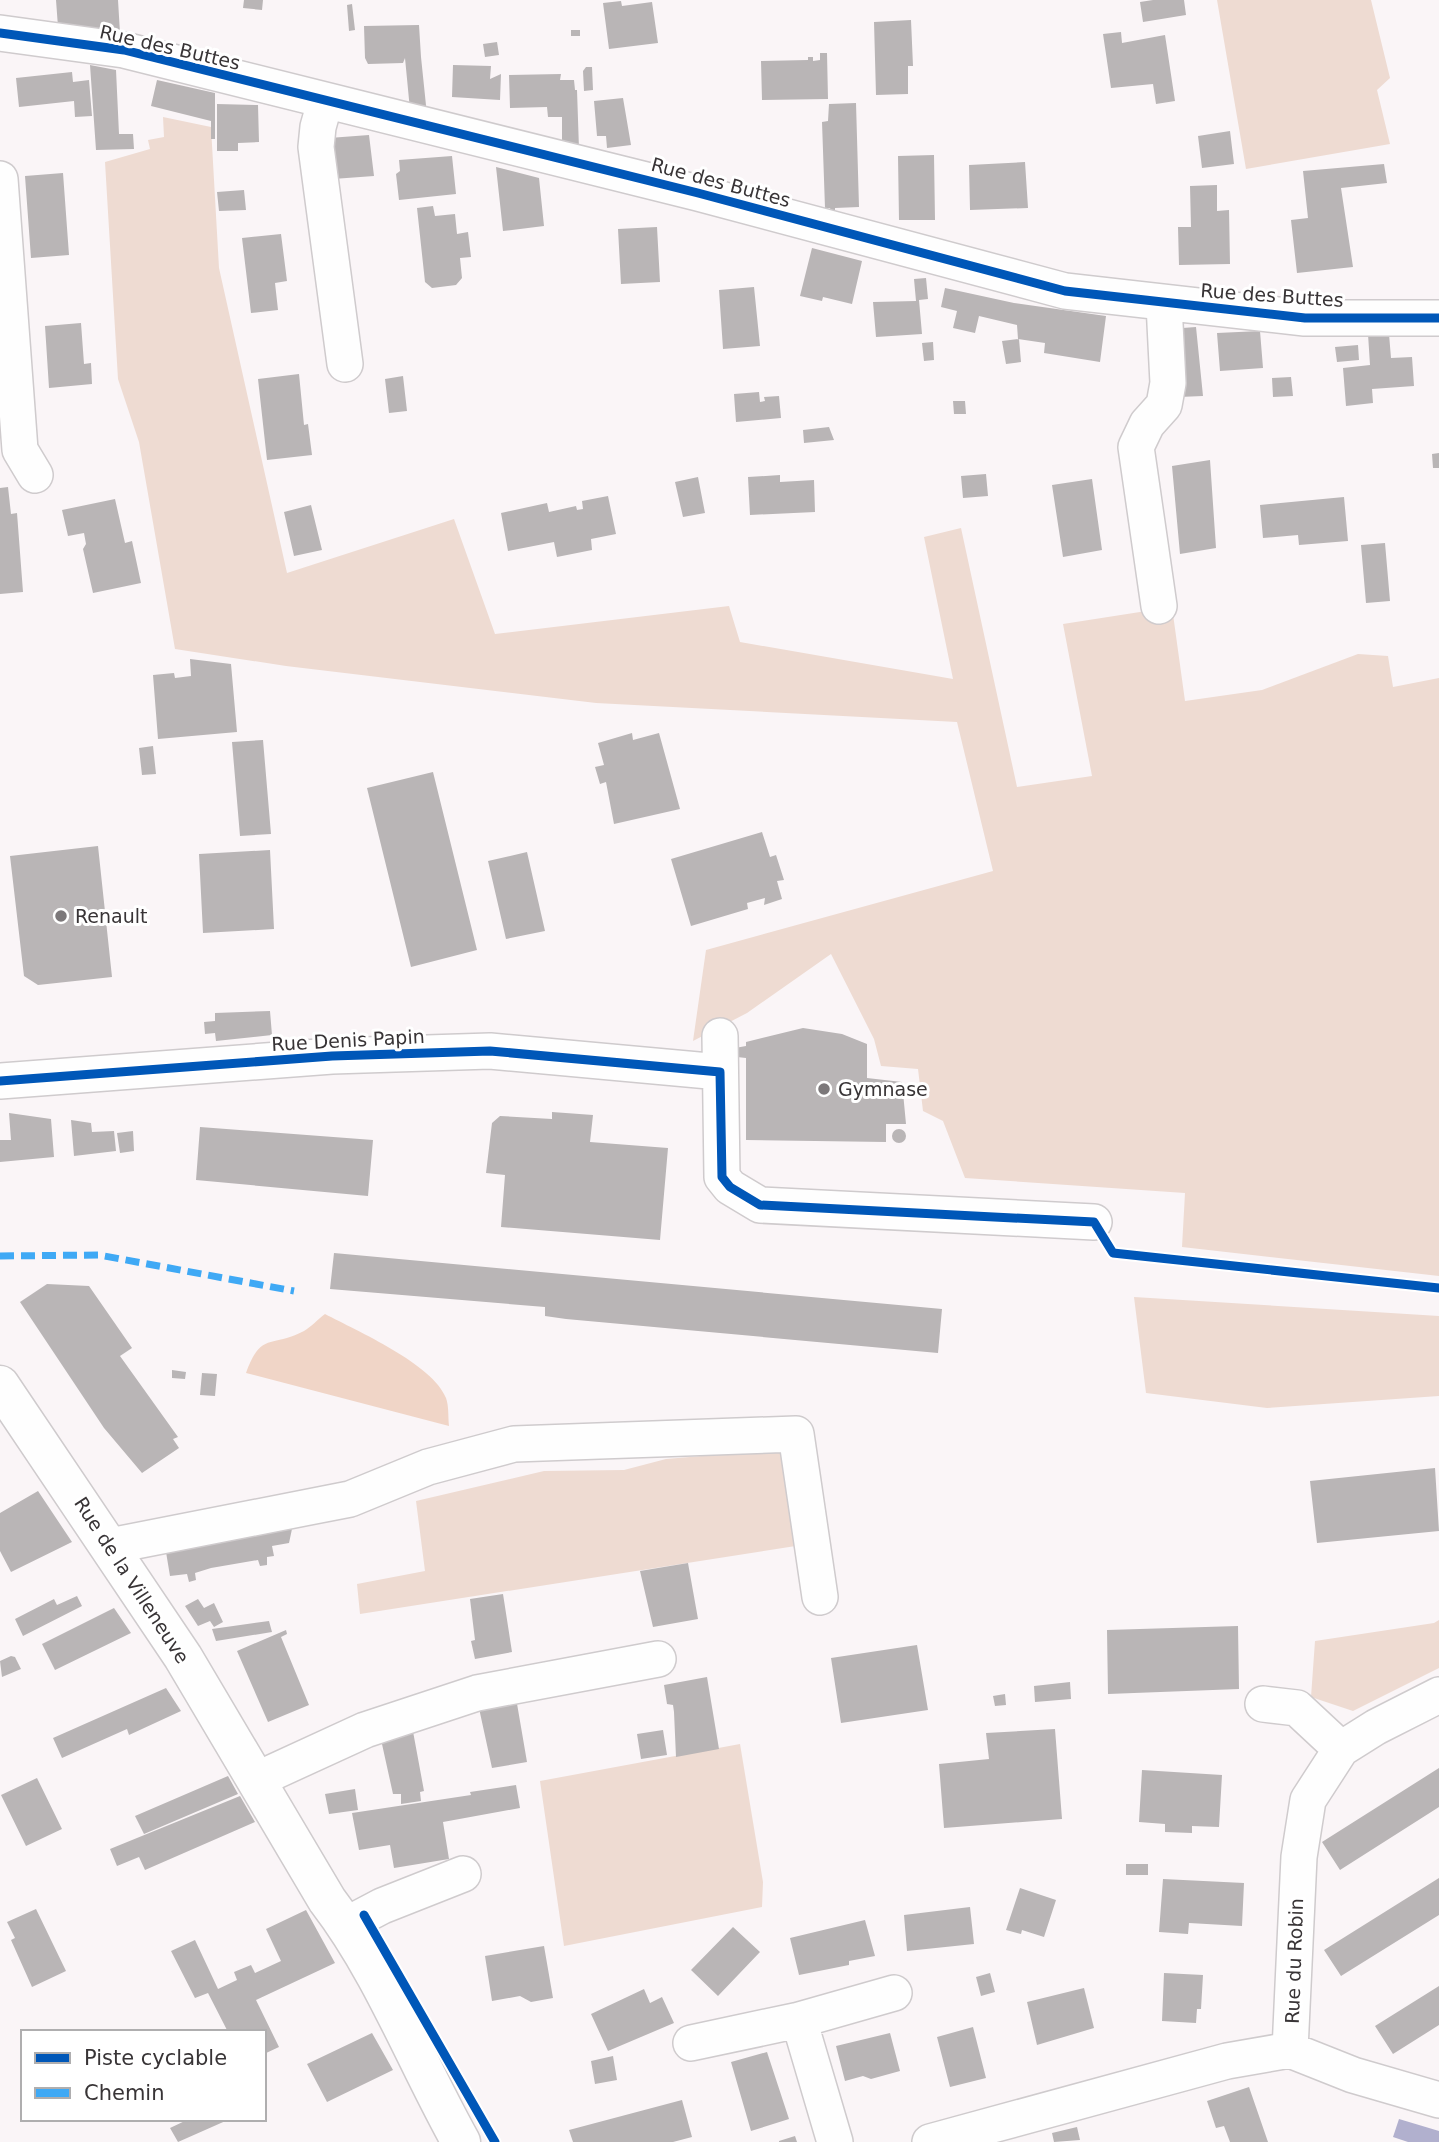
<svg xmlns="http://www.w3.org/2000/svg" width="1439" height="2142" font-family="'DejaVu Sans',sans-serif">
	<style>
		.green { fill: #eedbd2 }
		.forest { fill: #f0d5c7 }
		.water { fill: #b1b0ce }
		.building { fill: #b9b5b6 }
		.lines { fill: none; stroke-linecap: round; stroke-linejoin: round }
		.minor-casing { stroke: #cfcbcd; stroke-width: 38 }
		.major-casing { stroke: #cfcbcd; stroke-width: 41 }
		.minor { stroke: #fefefe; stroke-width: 35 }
		.major { stroke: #fefefe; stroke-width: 38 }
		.quiet { stroke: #3fa9f5; stroke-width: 7; stroke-dasharray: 14 7; stroke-linecap: butt }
		.cycleway-casing { stroke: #fff; stroke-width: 13 }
		.cycleway { stroke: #0057b8; stroke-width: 9 }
		.poi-dot { fill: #7c787a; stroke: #fff; stroke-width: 2.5 }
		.labels { text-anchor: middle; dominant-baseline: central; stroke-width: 6; stroke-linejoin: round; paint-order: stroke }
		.street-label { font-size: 19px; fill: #383436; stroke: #fff }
		.poi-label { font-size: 19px; fill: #383436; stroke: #fff; text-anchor: start }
	</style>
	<rect width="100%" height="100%" fill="#faf5f7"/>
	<path class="green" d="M1217,0H1371L1390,78L1377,90L1390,144L1246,169Z
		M163,117L211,127L219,268L287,573L454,519L495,634L729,606L740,642L953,679L924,537L961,528L1017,787L1092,776L1063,624L1172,607L1185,701L1262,690L1358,654L1388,656L1393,687L1439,678V1276L1182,1247L1185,1193L965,1178L943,1121L923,1111L918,1069L881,1066L874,1039L831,954L747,1013L693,1041L706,950L993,871L957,722L596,703L286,666L175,649L139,442L118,379L105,162L150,149L148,140L164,137Z
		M1134,1297L1439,1316V1396L1267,1408L1146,1393Z
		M784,1449L802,1545L360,1614L357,1584L425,1571L416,1501L544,1471L624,1470L666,1459Z
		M1439,1620V1668L1353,1711L1311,1697L1315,1641L1434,1623Z
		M740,1744L763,1882L762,1907L564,1946L540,1781Z"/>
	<path class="forest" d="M325,1314C357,1331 433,1364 446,1398C449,1406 448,1417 449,1426L246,1373C261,1331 272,1348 304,1331C311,1327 318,1319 325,1314Z"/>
	<path class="water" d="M1399,2119L1439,2131V2142H1408L1393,2137Z"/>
	<path class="building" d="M56,0H118L120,33L58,27Z
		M244,0H263L262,10L243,8Z
		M1153,0H1184L1186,15L1143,22L1140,2Z
		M621,1L622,6L652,2L658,43L609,49L603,3Z
		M352,4L355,30L349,31L347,5Z
		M911,20L913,66H908V94L876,95L874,22Z
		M419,25L421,57L427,115L410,110L405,58L403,63L368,64L365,58L364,26Z
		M571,30H580V36H571Z
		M1121,32L1122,43L1165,35L1175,101L1156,104L1153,84L1111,88L1103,34Z
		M497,42L499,55L485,57L483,44Z
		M820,53H827L828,99L762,100L761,61L808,60V57H813V61L820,60Z
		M90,65L116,70L119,134H133L134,149L96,150Z
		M453,65L491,66L490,79L501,74L500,100L452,97Z
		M586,67H592L593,90L584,91L583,71Z
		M72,72L73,82L89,80L92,116L75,117L74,101L19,107L16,78Z
		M561,74L560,80H574L575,90H577L579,149H562V117H548L547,107L510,108L509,75Z
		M157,80L215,93V139H211V121L151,106Z
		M623,98L631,145L607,148L606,136H597L594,101Z
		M856,103L859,207L835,208V212H831L830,208H825L822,122L828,121L829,104Z
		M217,104L258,105L259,142L238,143V151H217Z
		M1230,131L1234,164L1202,168L1198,136Z
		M369,135L374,176L333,179L329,138Z
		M934,155L935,220H899L898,156Z
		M452,156L456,194L399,200L396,174L400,171L399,160Z
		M1025,162L1028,208L970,210L969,165Z
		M1384,164L1387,183L1341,188L1353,267L1297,273L1291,220L1308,218L1303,171Z
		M496,167L539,178L544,226L503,231Z
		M63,173L69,255L31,258L25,176Z
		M1217,185V211L1229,210L1230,264L1179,265L1178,227H1191L1190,186Z
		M244,190L246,210L219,211L217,192Z
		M433,206L435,216L455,214L457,234L468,232L471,257L460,258L462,278L456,285L432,288L425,282L417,208Z
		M657,227L660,282L621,284L618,229Z
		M281,234L287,281L275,283L278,310L251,313L242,238Z
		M812,248L862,261L852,304L823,297L822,301L800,296Z
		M926,278L928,299L919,300L922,334L876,337L873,302L916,301L914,279Z
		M754,287L760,346L723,349L719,290Z
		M945,288L1014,303L1106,316L1100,362L1044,353L1045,343L1018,339L1017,325L979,316L975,333L953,328L957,311L941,307Z
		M81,323L84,364L91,363L92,384L49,388L45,326Z
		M1196,327L1203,396L1179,397L1169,329Z
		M1260,331L1263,368L1220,371L1217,333Z
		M1368,334H1389L1391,358L1412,357L1414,386L1372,389L1373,403L1346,406L1343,368L1370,365Z
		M1019,339L1021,362L1006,364L1002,341Z
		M933,342L934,360L924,361L922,343Z
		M1358,345L1359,360L1337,362L1335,347Z
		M299,374L304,425L308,424L312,455L267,460L258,379Z
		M403,376L407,411L389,413L385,379Z
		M1291,377L1293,396L1273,397L1272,378Z
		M759,392L760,402L765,401L764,397L779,396L781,418L736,422L734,394Z
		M953,401H965L966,414H954Z
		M829,427L834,440L804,443L803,430Z
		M1439,453V468H1433L1432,454Z
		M1210,460L1216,548L1180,554L1172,466Z
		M986,474L988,496L963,498L961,476Z
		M780,475V482L814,480L815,512L750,515L748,477Z
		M698,477L705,513L683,517L675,482Z
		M1092,479L1102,550L1063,557L1052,485Z
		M8,487L11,514L17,513L23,592L0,594V488Z
		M608,496L616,534L591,539L592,550L557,557L554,542L508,551L501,513L547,503L549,512L576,506L577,510L583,509L582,501Z
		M1344,497L1348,541L1299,545L1298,535L1263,538L1260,505Z
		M115,499L125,543L132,541L141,583L93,593L83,549L86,544L84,533L68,536L62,510Z
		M311,505L322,550L294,556L284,512Z
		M1385,543L1390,601L1366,603L1361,545Z
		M190,659L231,664L237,732L158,739L153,675L174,673L175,678L191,676Z
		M632,733L633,740L659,733L680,809L614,824L606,782L600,784L595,767L604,765L598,743Z
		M263,740L271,834L240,836L232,742Z
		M153,746L156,774L142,775L139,748Z
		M433,772L477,950L411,967L367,788Z
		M762,832L770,857L776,855L784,880L777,881L782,899L764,905L765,898L747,903L748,909L691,926L671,859Z
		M98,846L112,977L38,985L24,976L10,856Z
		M270,850L274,929L203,933L199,854Z
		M527,852L545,931L506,939L488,861Z
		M270,1011L272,1035L216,1041L215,1033L205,1034L204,1022L215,1021V1013Z
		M803,1028L842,1034L867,1044V1078L902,1082L906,1124H886V1142L746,1140V1058L737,1057L735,1048L746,1046V1042Z
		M552,1112L593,1115L590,1142L668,1148L660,1240L501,1227L505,1175L486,1173L492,1123L500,1116L552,1119Z
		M9,1113L51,1119L54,1157L0,1162V1140H11Z
		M71,1120L91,1123L92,1132L114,1131L116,1151L74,1156Z
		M200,1127L373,1140L368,1196L196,1180Z
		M892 1136a7 7 0 1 1 14 0a7 7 0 1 1-14 0Z
		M133,1131L134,1151L120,1153L117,1133Z
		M334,1253L942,1309L938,1353L566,1319L545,1316V1307L330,1289Z
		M47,1284L89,1286L132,1348L120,1356L178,1437L173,1439L179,1448L142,1473L104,1428L20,1302Z
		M172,1370L186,1372L185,1379L172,1378Z
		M202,1373L217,1374L215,1396L200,1395Z
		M1435,1468L1439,1531L1317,1543L1310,1481Z
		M38,1491L72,1542L11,1572L0,1551V1513Z
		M292,1529L289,1543L272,1546L274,1556L267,1557V1565L260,1566L258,1560L211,1568L195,1573L196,1580L189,1582L187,1574L170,1576L165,1546Z
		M688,1563L698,1619L653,1627L640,1571Z
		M503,1594L512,1652L475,1659L471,1641L475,1640L470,1599Z
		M77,1596L82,1606L23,1636L15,1619L54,1599L57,1605Z
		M198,1599L204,1608L214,1603L223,1622L214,1627L210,1621L198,1626L185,1606Z
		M114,1608L131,1633L55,1670L42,1644Z
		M269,1621L272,1632L216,1641L212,1629Z
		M1238,1626L1239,1689L1108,1694L1107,1630Z
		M286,1630L287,1634L281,1637L309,1705L268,1722L237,1651Z
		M917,1645L928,1710L841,1723L831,1658Z
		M11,1656L15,1657L21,1669L2,1677L0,1661Z
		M707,1677L719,1749L676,1757L674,1712L673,1705L667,1704L664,1685Z
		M1070,1682L1071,1699L1035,1702L1034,1686Z
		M166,1688L181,1711L129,1735L127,1729L62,1758L53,1738Z
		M515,1692L527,1762L492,1768L477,1699Z
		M1005,1694L1006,1705L995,1706L993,1696Z
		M412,1726L424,1791L420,1792L421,1801L401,1804V1794H393L380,1735Z
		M1055,1729L1062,1819L944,1828L939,1764L989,1759L986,1733Z
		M663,1730L667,1755L641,1759L637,1734Z
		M1439,1768V1807L1340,1870L1322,1842Z
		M1142,1770L1222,1775L1219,1827L1192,1826V1833L1165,1832V1824L1139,1822Z
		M228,1776L238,1794L144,1834L135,1816Z
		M37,1778L62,1829L26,1846L1,1795Z
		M516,1785L520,1808L443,1822L449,1859L394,1868L390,1845L359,1850L352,1813L471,1795L470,1792Z
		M355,1789L358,1810L329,1814L325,1794Z
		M240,1796L255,1822L145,1870L139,1857L117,1866L110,1849Z
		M1126,1864H1148V1875H1126Z
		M1439,1878V1915L1341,1976L1324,1950Z
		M1163,1879L1244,1883L1242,1926L1189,1923L1188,1934L1159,1932Z
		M1020,1888L1056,1900L1044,1937L1022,1930L1021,1934L1006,1930Z
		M970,1907L974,1944L907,1951L904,1915Z
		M36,1909L66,1971L32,1987L11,1940L15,1938L7,1922Z
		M306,1910L335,1963L256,2000L279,2047L264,2054V2032H228L208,1993L195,1998L171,1951L195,1940L218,1989L237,1980L234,1972L251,1965L255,1973L281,1961L266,1929Z
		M865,1920L875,1956L849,1961V1965L799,1975L790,1938Z
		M733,1927L760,1952L718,1996L691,1970Z
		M544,1946L553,1998L531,2002L520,1996L492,2001L485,1956Z
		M990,1973L995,1992L981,1996L976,1977Z
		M1164,1973L1203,1975L1201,2009H1197L1196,2023L1162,2021Z
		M1439,1986V2025L1393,2054L1375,2026Z
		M1084,1988L1094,2028L1037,2045L1027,2002Z
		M644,1989L650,2003L662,1997L674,2023L608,2051L591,2014Z
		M973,2027L986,2078L950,2087L937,2037Z
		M372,2033L393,2070L327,2102L307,2064Z
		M890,2033L900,2071L871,2079L863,2076L845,2081L836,2046Z
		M767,2052L789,2119L751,2131L731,2062Z
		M613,2056L617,2080L595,2084L591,2061Z
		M1249,2087L1268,2142H1230L1224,2126L1216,2128L1207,2101Z
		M682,2100L692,2137L673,2142H573L569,2130Z
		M189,2119H230L178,2142L170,2128Z
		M1077,2127L1080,2140L1054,2142L1052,2133Z
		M795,2136L797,2142H779V2141Z"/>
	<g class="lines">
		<defs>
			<path id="minor" d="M0,33L124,50L698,193L1065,291L1305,318H1439
				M325,102L318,127L316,147L345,364
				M0,179L20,450L35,475
				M1159,606L1136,447L1147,424L1164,405L1168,383L1164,304
				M720,1036L722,1177L730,1187L760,1205L1094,1222
				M0,1081L332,1056L490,1051L720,1072
				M110,1546L350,1499L428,1467L514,1444L796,1434L820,1597
				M1263,1704L1297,1708L1341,1749
				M256,1780L365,1730L477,1693L658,1659
				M346,1925L382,1906L463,1874
				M799,2020L835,2142
				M691,2043L799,2020L894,1993
				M1290,2050L1299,1857L1308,1800L1341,1749L1376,1727L1439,1695
				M1290,2050L1353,2075L1439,2100
				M930,2142L1227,2061L1290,2050"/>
			<path id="major" d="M0,1385L183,1657L327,1900C383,1973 416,2062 461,2142"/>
		</defs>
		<use href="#minor" class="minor-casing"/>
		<use href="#major" class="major-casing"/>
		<use href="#minor" class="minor"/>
		<use href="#major" class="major"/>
		<path class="quiet" d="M0,1256L99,1255L294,1291"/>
		<defs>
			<path id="cycleway" d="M0,33L124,50L698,193L1065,291L1305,318H1439
				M0,1081L332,1056L490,1051L720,1072L722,1177L730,1187L760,1205L1094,1222L1113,1253L1439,1288
				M364,1915L495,2142"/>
		</defs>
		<use href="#cycleway" class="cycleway-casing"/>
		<use href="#cycleway" class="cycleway"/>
	</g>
	<g class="poi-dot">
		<circle cx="61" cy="916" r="7"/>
		<circle cx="824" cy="1089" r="7"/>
	</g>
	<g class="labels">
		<g class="street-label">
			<text transform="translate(170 47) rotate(13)">Rue des Buttes</text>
			<text transform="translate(721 182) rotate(15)">Rue des Buttes</text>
			<text transform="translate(1272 295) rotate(4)">Rue des Buttes</text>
			<text transform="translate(348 1040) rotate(-3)">Rue Denis Papin</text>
			<text transform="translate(132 1580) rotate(57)">Rue de la Villeneuve</text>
			<text transform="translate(1294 1961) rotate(-88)">Rue du Robin</text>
		</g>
		<g class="poi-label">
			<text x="75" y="916">Renault</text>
			<text x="838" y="1089">Gymnase</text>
		</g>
	</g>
	<rect x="21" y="2030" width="245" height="91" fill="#ffffff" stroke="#afaeaf" stroke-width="2"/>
	<rect x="35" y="2053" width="35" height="10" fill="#0057b8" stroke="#afaeaf" stroke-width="2"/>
	<text x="84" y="2065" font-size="21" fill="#383436">Piste cyclable</text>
	<rect x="35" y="2088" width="35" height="10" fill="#3fa9f5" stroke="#afaeaf" stroke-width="2"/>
	<text x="84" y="2100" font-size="21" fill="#383436">Chemin</text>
</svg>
